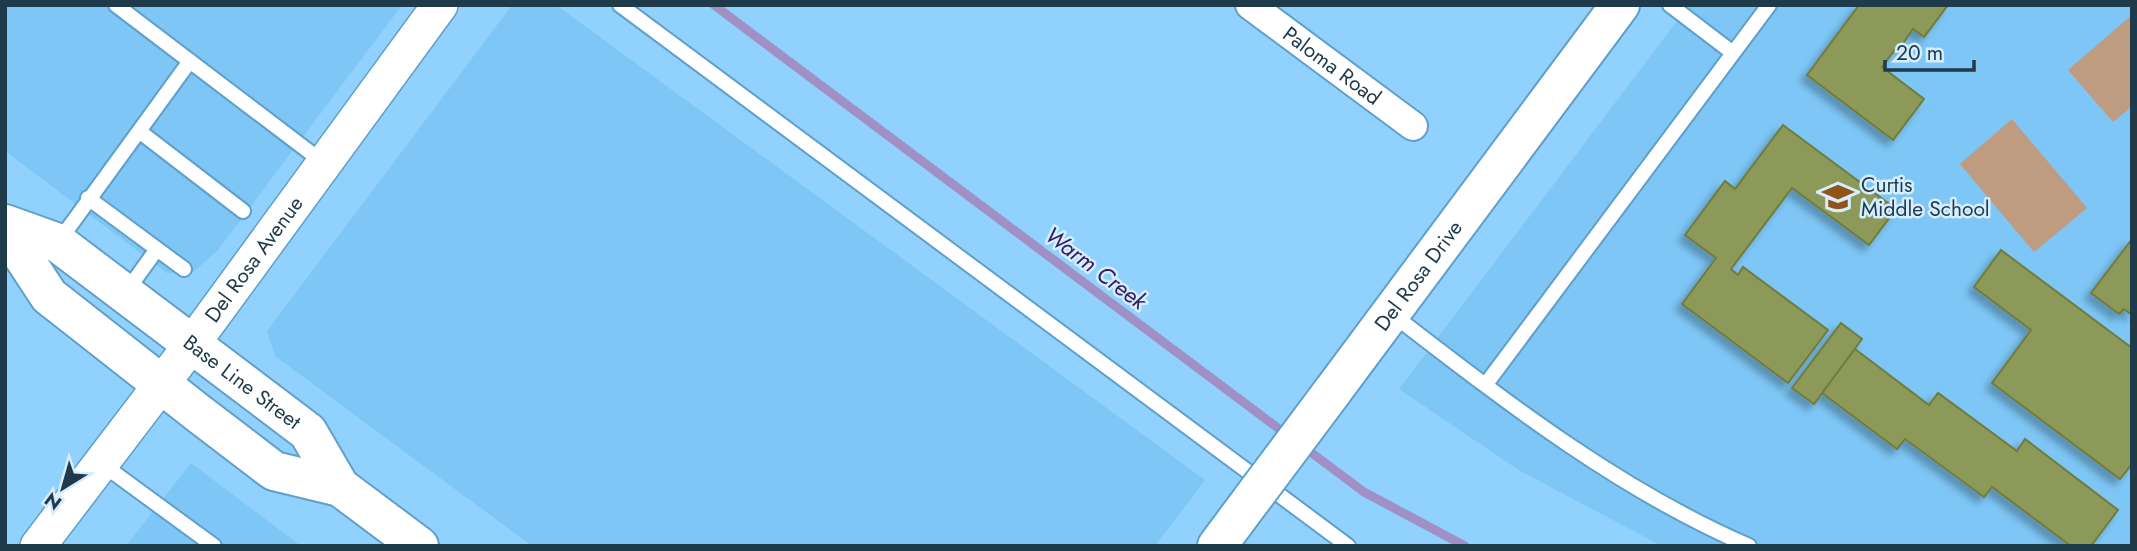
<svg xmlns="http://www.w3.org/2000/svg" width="2137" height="551" font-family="Jost,sans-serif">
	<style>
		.built { fill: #7dc6f6 }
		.green { fill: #bf9b80 }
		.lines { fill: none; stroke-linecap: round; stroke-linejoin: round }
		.stream { stroke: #a090c6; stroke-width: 9 }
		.building { fill: #8c9958; stroke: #707c3b; stroke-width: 2; filter: url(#shadow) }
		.service-casing { stroke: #5f9fc9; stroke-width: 18 }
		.minor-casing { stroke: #5f9fc9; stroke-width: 32 }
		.tertiary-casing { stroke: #5f9fc9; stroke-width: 38 }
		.secondary-casing { stroke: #5f9fc9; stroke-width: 42 }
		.primary-casing { stroke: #5f9fc9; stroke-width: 42 }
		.service { stroke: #fff; stroke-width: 14 }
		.minor { stroke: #fff; stroke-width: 28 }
		.tertiary { stroke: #fff; stroke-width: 35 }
		.secondary { stroke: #fff; stroke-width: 38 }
		.primary { stroke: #fff; stroke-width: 38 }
		.secondary-bridge-casing { stroke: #5f9fc9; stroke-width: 42; stroke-linecap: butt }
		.secondary-bridge { stroke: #fff; stroke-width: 38 }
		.labels { text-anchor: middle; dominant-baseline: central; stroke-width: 5; stroke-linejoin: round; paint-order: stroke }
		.street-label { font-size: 21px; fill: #1f3a4b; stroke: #d4edff }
		.poi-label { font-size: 21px; fill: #1f3a4b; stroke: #d4edff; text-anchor: start }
		.water-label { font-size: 23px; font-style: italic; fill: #381d5e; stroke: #d4edff }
	</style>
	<defs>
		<filter id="shadow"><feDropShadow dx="-6" dy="6" stdDeviation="3.5" flood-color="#0004"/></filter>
	</defs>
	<rect width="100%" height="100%" fill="#90d2fd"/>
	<path class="built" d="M5,5H402L218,250L191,274L167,273L5,151Z
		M512,5H556L1205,480L1155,546H532L275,356L267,331Z
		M1689,5H2132V546H1662L1520,471L1399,389Z
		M191,463L301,546H126Z"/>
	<path class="green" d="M2132,15V106L2113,122L2068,70Z
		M2012,119L2087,208L2034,252L1960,164Z"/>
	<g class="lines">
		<path class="stream" d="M714,5L1287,435
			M1301,445L1364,492L1465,546"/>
	</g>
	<path class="building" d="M1859,5H1948L1924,37L1913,29L1902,45L1900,43L1882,67L1924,99L1893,140L1807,75Z
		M1783,125L1896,209L1869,245L1792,188L1731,269L1738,275L1743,267L1828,330L1788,383L1682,304L1716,258L1685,235L1725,181L1735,189Z
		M2132,239V315L2124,309L2119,314L2091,293Z
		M2001,250L2132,348V464L2120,479L1992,383L2031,330L1974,287Z
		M1841,323L1862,339L1814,404L1792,388Z
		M1855,349L1929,405L1938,393L2017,451L2025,439L2118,510L2091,546H2071L1992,487L1984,497L1905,439L1897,449L1822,393Z"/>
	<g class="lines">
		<defs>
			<path id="service" d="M116,5L324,163
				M620,5L1348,546
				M1670,5L1733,53
				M139,131L243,211
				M88,198L184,269
				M59,241L190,61
				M126,292L157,249
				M1392,314C1505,401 1617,489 1749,546
				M1486,384L1769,5
				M102,464L214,546"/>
			<g id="minor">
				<path id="s1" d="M1250,5L1413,126"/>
			</g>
			<g id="tertiary">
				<path id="s2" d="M38,546L192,344L440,5"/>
			</g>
			<g id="secondary">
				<path id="s3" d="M1332,392L1620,5"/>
				<path d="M1217,546L1252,499"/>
			</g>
			<g id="primary">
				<path id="s4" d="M5,224L58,243L308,432L340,487"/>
				<path d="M5,229L49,296L198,413L274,471L340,487L419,546"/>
			</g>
		</defs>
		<use href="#service" class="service-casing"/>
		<use href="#minor" class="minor-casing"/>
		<use href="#tertiary" class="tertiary-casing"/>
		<use href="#secondary" class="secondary-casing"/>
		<use href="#primary" class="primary-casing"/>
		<use href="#service" class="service"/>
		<use href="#minor" class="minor"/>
		<use href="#tertiary" class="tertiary"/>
		<use href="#secondary" class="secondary"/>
		<use href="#primary" class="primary"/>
		<defs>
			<path id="secondary-bridge" d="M1252,499L1332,392"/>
		</defs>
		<use href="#secondary-bridge" class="secondary-bridge-casing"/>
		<use href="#secondary-bridge" class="secondary-bridge"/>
	</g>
	<defs>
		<symbol id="school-bare" viewBox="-9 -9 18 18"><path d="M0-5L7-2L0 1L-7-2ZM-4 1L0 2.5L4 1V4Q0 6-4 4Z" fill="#925319" stroke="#d4edff" stroke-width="2.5" paint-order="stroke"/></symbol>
	</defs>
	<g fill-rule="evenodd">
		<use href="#school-bare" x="1816" y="175" width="44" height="44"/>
	</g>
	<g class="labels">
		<g class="street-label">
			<text stroke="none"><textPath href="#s1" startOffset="102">Paloma Road</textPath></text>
			<text stroke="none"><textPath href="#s2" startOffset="359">Del Rosa Avenue</textPath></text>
			<text stroke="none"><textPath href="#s3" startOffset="145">Del Rosa Drive</textPath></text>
			<text stroke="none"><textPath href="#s4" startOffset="287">Base Line Street</textPath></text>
		</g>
		<g class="poi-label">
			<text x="1861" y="185">Curtis<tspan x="1861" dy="24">Middle School</tspan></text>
		</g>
		<g class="water-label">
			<text transform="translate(1096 268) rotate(37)">Warm Creek</text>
		</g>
	</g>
	<rect width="2137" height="551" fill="none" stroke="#1f3a4b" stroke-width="14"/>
	<g transform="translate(63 488) rotate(217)" stroke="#d4edff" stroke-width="5" paint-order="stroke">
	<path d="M0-5L12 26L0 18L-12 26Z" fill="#1f3a4b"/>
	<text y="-10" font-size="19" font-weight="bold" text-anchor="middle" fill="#1f3a4b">N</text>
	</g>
	<path d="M1885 60v10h89v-10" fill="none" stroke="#1f3a4b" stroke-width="3.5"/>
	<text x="1896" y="60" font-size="21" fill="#1f3a4b" stroke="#d4edff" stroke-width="5" paint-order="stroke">20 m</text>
</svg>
